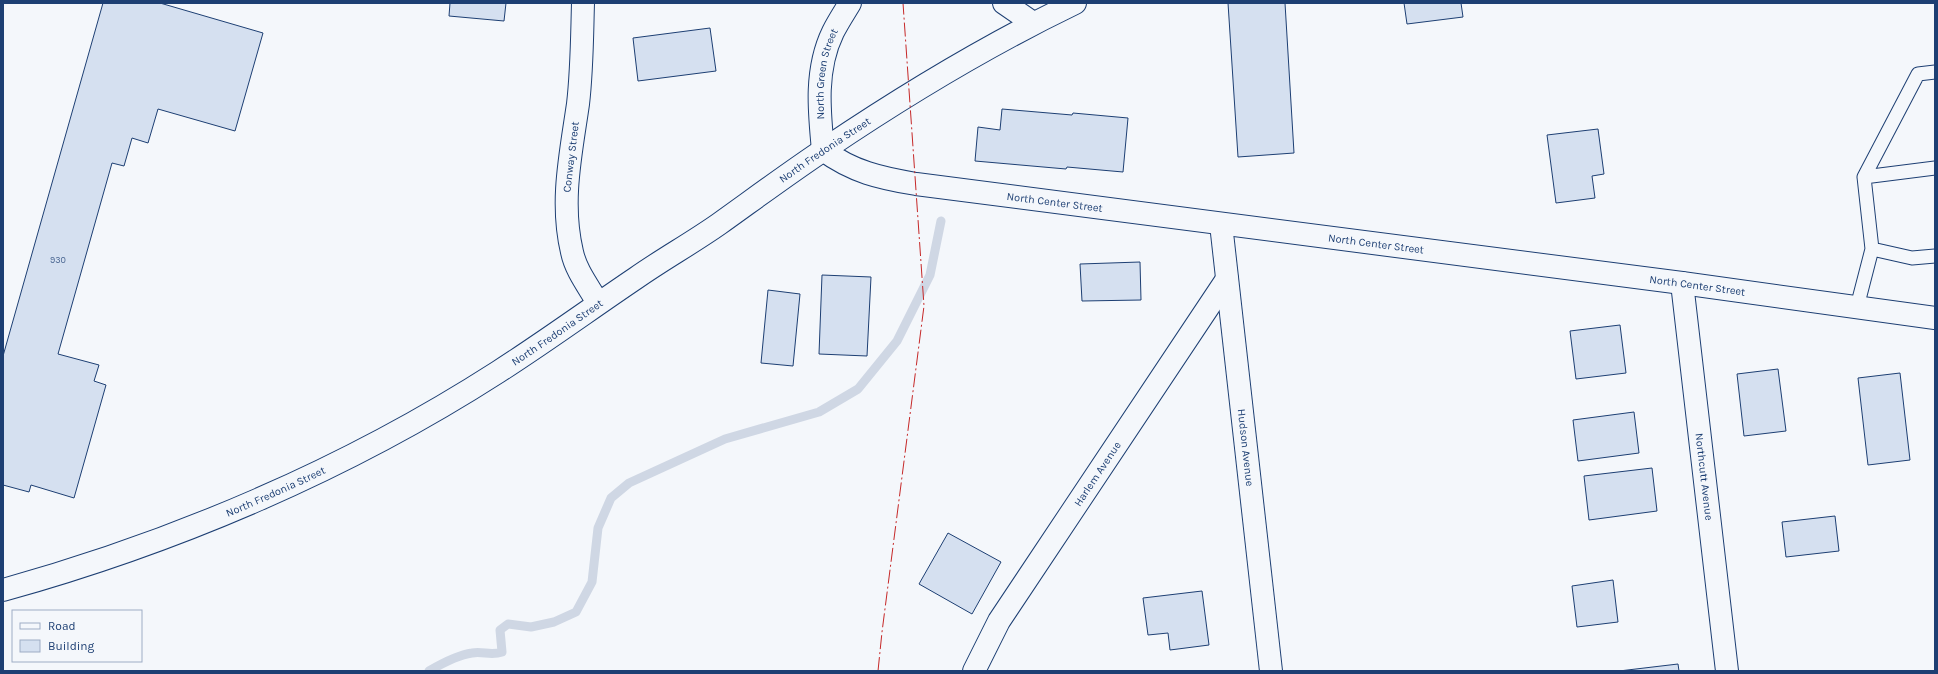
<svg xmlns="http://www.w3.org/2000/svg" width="1938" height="674" font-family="Karla,sans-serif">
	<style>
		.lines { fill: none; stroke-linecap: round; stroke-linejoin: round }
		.stream { stroke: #cfd7e4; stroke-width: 9 }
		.building { fill: #d5e0f0; stroke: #1d3f73 }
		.service-casing { stroke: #1d3f73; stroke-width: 15 }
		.minor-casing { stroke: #1d3f73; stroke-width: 24 }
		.tertiary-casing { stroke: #1d3f73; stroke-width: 24 }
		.service { stroke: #f4f7fb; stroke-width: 13 }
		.minor { stroke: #f4f7fb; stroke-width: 22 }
		.tertiary { stroke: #f4f7fb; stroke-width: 22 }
		.power { stroke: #c62828; stroke-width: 1; stroke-dasharray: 14 3 2 3; stroke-linecap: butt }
		.labels { text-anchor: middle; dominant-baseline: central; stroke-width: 3; stroke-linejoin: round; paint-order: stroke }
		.number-label { font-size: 9px; fill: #4b6792 }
		.street-label { font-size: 11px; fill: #1d3f73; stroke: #f4f7fb }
	</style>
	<rect width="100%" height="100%" fill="#f4f7fb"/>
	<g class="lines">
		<path class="stream" d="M429,671C441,664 457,655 472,653C483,651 491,656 502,652L500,630L508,624L531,627L554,622L576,612L592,582L598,528L611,498L629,483L725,439L819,412L858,389L897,341L930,275L941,221"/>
	</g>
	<path class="building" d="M103,3H160L263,33L235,131L158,109L148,143L132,138L124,166L112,163L58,354L99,365L94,381L106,385L74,498L31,485L29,492L3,485V356Z
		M450,3H506L504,21L449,16Z
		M1228,3H1285L1294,153L1238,157Z
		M1404,3H1461L1463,17L1407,24Z
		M710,28L716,71L638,81L633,38Z
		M1002,109L1072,115L1073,113L1128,118L1123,172L1067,167L1066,169L975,161L978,127L1000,130Z
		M1598,129L1604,174L1592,176L1595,198L1556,203L1547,135Z
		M1140,262L1141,300L1082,301L1080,264Z
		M822,275L871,277L867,356L819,354Z
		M768,290L800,294L793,366L761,363Z
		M1620,325L1626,373L1576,379L1570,331Z
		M1778,369L1786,431L1744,436L1737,374Z
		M1900,373L1910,460L1868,465L1858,378Z
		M1634,412L1639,453L1578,461L1573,420Z
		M1652,468L1657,511L1589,520L1584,476Z
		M1835,516L1839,551L1786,557L1782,522Z
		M948,533L1001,562L972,614L919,584Z
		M1613,580L1618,622L1577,627L1572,586Z
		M1202,591L1209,645L1170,650L1168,633L1148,635L1143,598Z
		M1678,664L1679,671H1619Z"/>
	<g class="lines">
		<defs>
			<path id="service" d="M1864,177L1918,74L1935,72
				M1872,249L1912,258L1935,256
				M1857,307L1872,249L1864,177L1935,168"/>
			<g id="minor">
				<path d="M583,3C582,37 582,70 578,104C571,153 560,202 572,252C576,271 589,287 598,303"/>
				<path id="s1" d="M823,150C853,172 880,178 916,184L1682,283L1935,318"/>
				<path id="s2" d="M1221,224L1271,671"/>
				<path id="s3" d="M1682,283L1727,671"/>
				<path id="s4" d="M974,671L999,621L1227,279"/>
			</g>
			<g id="tertiary">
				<path d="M1004,3L1033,23"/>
				<path id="s5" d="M823,150C819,110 815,69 833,32C838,22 844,13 850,3"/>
				<path id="s6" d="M3,590C176,542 347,469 498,372C545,342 590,309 636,278C663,259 692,243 719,224C754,199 789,173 825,149C905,95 988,45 1075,3"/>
			</g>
		</defs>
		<use href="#service" class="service-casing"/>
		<use href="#minor" class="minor-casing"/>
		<use href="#tertiary" class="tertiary-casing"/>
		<use href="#service" class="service"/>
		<use href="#minor" class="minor"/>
		<use href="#tertiary" class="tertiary"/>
		<path class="power" d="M878,671L882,632L924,306L903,3"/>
	</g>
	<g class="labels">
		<g class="number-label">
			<text x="58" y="260">930</text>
		</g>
		<g class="street-label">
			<text stroke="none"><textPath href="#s5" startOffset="77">North Green Street</textPath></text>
			<text stroke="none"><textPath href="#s6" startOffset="938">North Fredonia Street</textPath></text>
			<text transform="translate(571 157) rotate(-83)">Conway Street</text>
			<text stroke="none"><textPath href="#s1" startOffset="240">North Center Street</textPath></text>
			<text stroke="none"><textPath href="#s1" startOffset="564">North Center Street</textPath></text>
			<text stroke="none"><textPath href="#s1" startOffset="888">North Center Street</textPath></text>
			<text stroke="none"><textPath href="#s6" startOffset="614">North Fredonia Street</textPath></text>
			<text stroke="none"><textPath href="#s2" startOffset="225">Hudson Avenue</textPath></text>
			<text stroke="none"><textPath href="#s4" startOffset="233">Harlem Avenue</textPath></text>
			<text stroke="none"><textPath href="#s3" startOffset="195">Northcutt Avenue</textPath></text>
			<text stroke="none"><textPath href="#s6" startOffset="290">North Fredonia Street</textPath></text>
		</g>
	</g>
	<rect width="1938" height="674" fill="none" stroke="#1d3f73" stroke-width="8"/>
	<rect x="12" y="610" width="130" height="52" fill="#f4f7fb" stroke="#9eadc5"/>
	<rect x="20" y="623" width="20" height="6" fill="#f4f7fb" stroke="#9eadc5"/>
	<text x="48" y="630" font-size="12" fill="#1d3f73">Road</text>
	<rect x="20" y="640" width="20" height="12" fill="#d5e0f0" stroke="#9eadc5"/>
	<text x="48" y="650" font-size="12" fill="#1d3f73">Building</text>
</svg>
